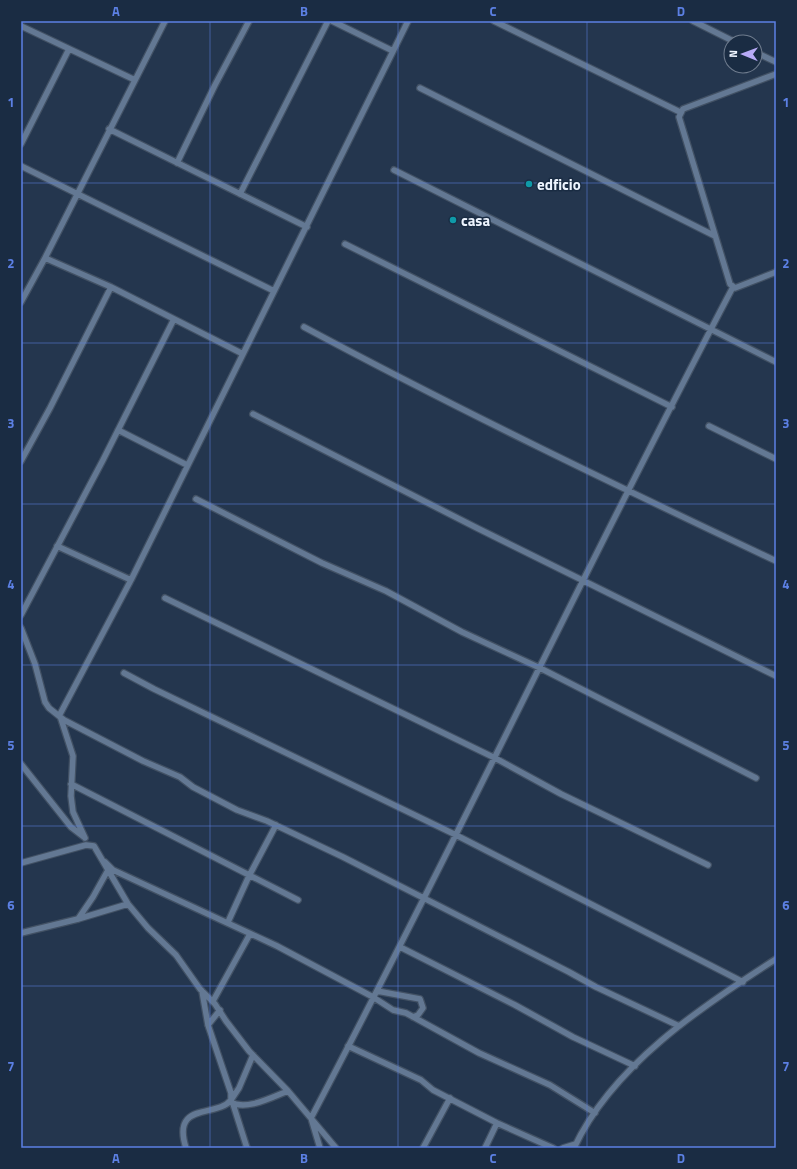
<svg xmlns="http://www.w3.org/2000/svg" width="797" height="1169" font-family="'Titillium Web',sans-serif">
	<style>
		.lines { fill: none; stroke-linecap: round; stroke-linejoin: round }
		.minor-casing { stroke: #425164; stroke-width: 8 }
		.minor { stroke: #637893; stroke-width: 5.5 }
		.grid { fill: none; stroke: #5c80e4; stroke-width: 1; stroke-opacity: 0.55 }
		.culture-dot { fill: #0f9aa8; stroke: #1a2c43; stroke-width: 1.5 }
		.labels { text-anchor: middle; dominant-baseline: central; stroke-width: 3; stroke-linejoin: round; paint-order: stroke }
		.poi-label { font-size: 15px; font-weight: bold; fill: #eef5ff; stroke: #1a2c43; text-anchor: start }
		.neatline { fill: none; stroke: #5c80e4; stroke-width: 1.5 }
		.grid-label { font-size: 13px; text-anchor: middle; font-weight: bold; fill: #5c80e4 }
	</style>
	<rect width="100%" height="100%" fill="#24364e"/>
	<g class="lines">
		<defs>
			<path id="minor" d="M332,21L393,51
				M494,21L680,112
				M693,21L735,42
				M21,26L135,80
				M755,52L776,62
				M776,74L683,109L679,117L730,284L735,288L776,272
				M420,88L715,236
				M109,129L307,227
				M21,144L69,49
				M177,163L215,85L249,21
				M21,166L274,291
				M394,170L776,362
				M240,194L328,21
				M345,244L672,407
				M45,258L111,287L243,354
				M21,302L45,258L165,21
				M304,327C459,410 617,486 776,561
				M253,414L477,528L776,676
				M709,426L776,459
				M118,430L187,465
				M21,461L50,408L111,287
				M196,499L322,563L386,591L462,632L540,668L756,778
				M57,546L131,580
				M165,598L495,758L561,794L708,865
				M21,615L103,460L174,319
				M21,628L35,664L45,702L49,708L64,720L143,761L180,777L193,787L237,810L267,821L343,857L569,972L596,987L679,1026
				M124,673L154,689L456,835L743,982
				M59,716L131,580L408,21
				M61,719L73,756L71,796L73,812L85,838
				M21,764L71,827L84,837
				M71,784L298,900
				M105,862L113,870L277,946L373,997L393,1010L406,1013L479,1053L550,1085L595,1113
				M21,863L86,845L94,846L128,904L148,928L176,955L200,989L215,1004L226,1021L249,1051L288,1091L336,1148
				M78,919L93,897L108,870
				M228,922L249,876L276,825
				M21,933L78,919L128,904
				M400,947L515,1005L573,1037L635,1066
				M377,991L420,999L423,1008L418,1015L413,1017
				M213,1001L250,934
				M208,1025L220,1010
				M348,1046L421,1080L433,1090L497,1123L553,1148
				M231,1100L239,1088L253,1055
				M230,1102C247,1111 272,1097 288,1091
				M233,1104L247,1148
				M186,1148C171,1101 217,1118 231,1100V1093L208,1025L202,991
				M320,1148L311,1118C456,843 588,562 733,287
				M423,1148L450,1098
				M485,1148L497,1123
				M563,1148L576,1144
				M574,1148C612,1066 702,1006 776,959"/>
		</defs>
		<use href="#minor" class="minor-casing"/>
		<use href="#minor" class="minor"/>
	</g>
	<path class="grid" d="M210,21V1148M398,21V1148M587,21V1148M21,183H776M21,343H776M21,504H776M21,665H776M21,826H776M21,986H776"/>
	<g class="culture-dot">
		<circle cx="529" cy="184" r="4"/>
		<circle cx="453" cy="220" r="4"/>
	</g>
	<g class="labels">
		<g class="poi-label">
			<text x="537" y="184">edficio</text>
			<text x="461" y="220">casa</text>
		</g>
	</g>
	<rect width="797" height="1169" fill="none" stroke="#1a2c43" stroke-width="44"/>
	<g transform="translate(743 54) rotate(271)"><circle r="19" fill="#1a2c43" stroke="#6f7c8e"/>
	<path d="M0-3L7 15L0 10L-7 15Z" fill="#b8abf7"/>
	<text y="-6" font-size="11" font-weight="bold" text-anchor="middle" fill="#eef5ff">N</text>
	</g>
	<rect x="22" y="22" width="753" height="1125" class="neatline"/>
	<g class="grid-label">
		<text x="116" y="16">A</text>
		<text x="304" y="16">B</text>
		<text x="493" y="16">C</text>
		<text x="681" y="16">D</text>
		<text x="11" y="107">1</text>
		<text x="786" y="107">1</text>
		<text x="11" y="268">2</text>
		<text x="786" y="268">2</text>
		<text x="11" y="428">3</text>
		<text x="786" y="428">3</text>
		<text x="11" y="589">4</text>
		<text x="786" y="589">4</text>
		<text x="11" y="750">5</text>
		<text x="786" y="750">5</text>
		<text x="11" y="910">6</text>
		<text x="786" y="910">6</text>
		<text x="11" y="1071">7</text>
		<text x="786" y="1071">7</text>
		<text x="116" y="1163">A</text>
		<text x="304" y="1163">B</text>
		<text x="493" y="1163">C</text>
		<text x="681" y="1163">D</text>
	</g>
</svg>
